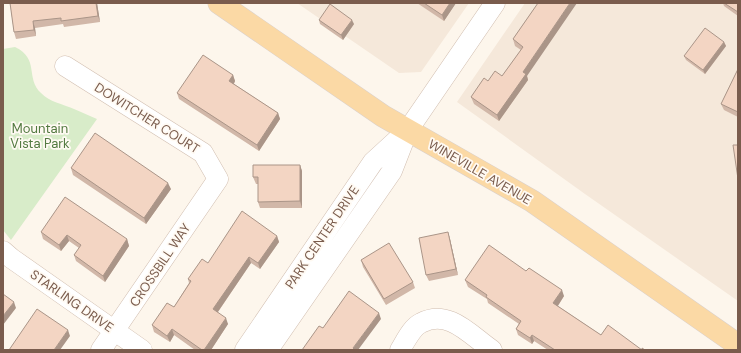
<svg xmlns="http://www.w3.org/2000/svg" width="741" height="353" font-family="'DM Sans',sans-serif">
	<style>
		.residential { fill: #f5e8da }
		.green { fill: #d8ecc9 }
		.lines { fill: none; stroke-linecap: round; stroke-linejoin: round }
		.minor-casing { stroke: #d1beb0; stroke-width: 21 }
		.major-casing { stroke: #dad1cd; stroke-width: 23 }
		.minor { stroke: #fff; stroke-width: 20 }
		.major { stroke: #fbd9a5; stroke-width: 22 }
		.wall { fill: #d1b7a8 }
		.shaded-wall { fill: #aa9588 }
		.building { fill: #f3d5c3; stroke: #aa9588 }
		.labels { text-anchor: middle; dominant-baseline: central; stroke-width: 3.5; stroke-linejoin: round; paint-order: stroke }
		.street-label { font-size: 13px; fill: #7a5c4d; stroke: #fffaf3 }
		.park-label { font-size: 13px; fill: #537a41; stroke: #fffaf3 }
	</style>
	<rect width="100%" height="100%" fill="#fdf6ec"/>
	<path class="residential" d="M297,3H469L421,72L399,73Z
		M525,3H738V301L585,194L457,102Z"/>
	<path class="green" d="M15,47C40,59 25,78 41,93C49,102 63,104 74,109C82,112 89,116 97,119L11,240L3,230V49Z"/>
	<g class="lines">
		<defs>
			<path id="minor" d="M65,66L203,153L218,179L101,350
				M3,251L11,258L142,350
				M245,350L373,162L408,130L495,3
				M268,350L392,171L406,135
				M400,350C405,342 412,327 421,323C449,308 471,336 492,350"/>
			<path id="major" d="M219,3L383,116L532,201L738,345"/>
		</defs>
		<use href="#minor" class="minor-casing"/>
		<use href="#major" class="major-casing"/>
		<use href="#minor" class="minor"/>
		<use href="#major" class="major"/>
	</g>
	<path class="wall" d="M10,3H97L100,22L64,27L63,24L35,28L36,36L16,39L14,32Z
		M417,3H456L444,21Z
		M538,3L527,76L528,80L499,121L474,104L471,97L488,81L502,76L521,50L515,46L513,39Z
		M723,3H738V16L724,6Z
		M319,20L354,24L343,40L320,24Z
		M724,42L726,46L705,74L686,60L684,56Z
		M738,69V117L724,110L721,104Z
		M233,75L235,81L234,84L278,113L280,119L259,151L179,99L177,93Z
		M300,165L302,171V208H260L258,202V184H256L253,177Z
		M71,168L171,189L146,224L73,175Z
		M41,232L127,239L129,246L105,282L76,261L74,255L79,248L69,241L61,251L43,239Z
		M448,232L450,239L458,275L429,281L426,275Z
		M277,236L279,242L260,269L251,263L218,312L228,324L211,350H195L174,335L170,342L154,332L152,325L174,307L189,283L188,279Z
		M361,260L413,282L415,288L386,305L363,267Z
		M465,280L564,296L558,306L601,335L642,350H645H548L534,341L532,344L518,335L516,329L519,324L488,303L487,299L468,287Z"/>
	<path class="shaded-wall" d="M96,3H97L100,22L98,16Z
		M450,3H456L444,21L442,15Z
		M570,3H577L527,76L528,80L499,121L497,115L523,72Z
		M352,20L354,24L343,40L341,35Z
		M33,21L35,28L36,36L34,30Z
		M724,42L726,46L705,74L703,70Z
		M233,75L235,81L232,87L229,81Z
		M278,113L280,119L259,151L257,145Z
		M300,165L302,171V208L300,201Z
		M168,183L171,189L146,224L144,218Z
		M448,232L450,239L458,275L456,269Z
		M67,235L69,241L61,251L59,245Z
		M277,236L279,242L260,269L258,263Z
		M127,239L129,246L105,282L103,276Z
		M249,257L251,263L215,316L213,309Z
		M562,290L564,296L555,310L553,303Z
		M14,302L16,308L3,325V316Z
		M379,313L381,319L358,350H353V348Z
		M226,318L228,324L211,350H204Z
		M172,329L174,335L170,342L167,336Z
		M68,330L70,336L60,350H54Z
		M532,335L534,341L532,344L530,338Z"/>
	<path class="building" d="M10,3H96L98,16L61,21V18L33,21L34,30L14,32Z
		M424,3H450L442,15Z
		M538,3H570L523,72L526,74L497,115L471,97L484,78L488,81L495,71L502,76L523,47L513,39Z
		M724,3H738V12Z
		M330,4L352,20L341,35L319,20Z
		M705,28L724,42L703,70L684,56Z
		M203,55L233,75L229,81L278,113L257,145L177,93Z
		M738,69V112L721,104Z
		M95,133L168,183L144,218L71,168Z
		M733,145H738V179Z
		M253,165H300V201L258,202V177H253Z
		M65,197L127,239L103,276L74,255L81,245L67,235L59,245L41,232Z
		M242,211L277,236L258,263L249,257L213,309L226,318L204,350H202L172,329L167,336L152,325L167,303L174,307L191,281L188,279L202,259L208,263Z
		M448,232L456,269L426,275L419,238Z
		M389,243L413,282L384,299L361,260Z
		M489,245L526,271L529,268L562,290L553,303L601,335L608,325L642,350V348L645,350H555L532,335L530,338L516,329L521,321L486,297L487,295L465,280Z
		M349,291L379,313L353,348L355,350H302L319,326L323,328Z
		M3,294L14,302L3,316Z
		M37,309L68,330L54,350H9Z"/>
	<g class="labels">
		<g class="street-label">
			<text transform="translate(147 118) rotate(32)">DOWITCHER COURT</text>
			<text transform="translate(480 172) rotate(30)">WINEVILLE AVENUE</text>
			<text transform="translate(322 237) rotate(-56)">PARK CENTER DRIVE</text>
			<text transform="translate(160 265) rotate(-56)">CROSSBILL WAY</text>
			<text transform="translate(72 301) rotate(35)">STARLING DRIVE</text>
		</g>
		<g class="park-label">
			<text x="40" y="128">Mountain<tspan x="40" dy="15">Vista Park</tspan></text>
		</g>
	</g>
	<rect width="741" height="353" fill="none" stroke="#7a5c4d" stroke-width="8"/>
</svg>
